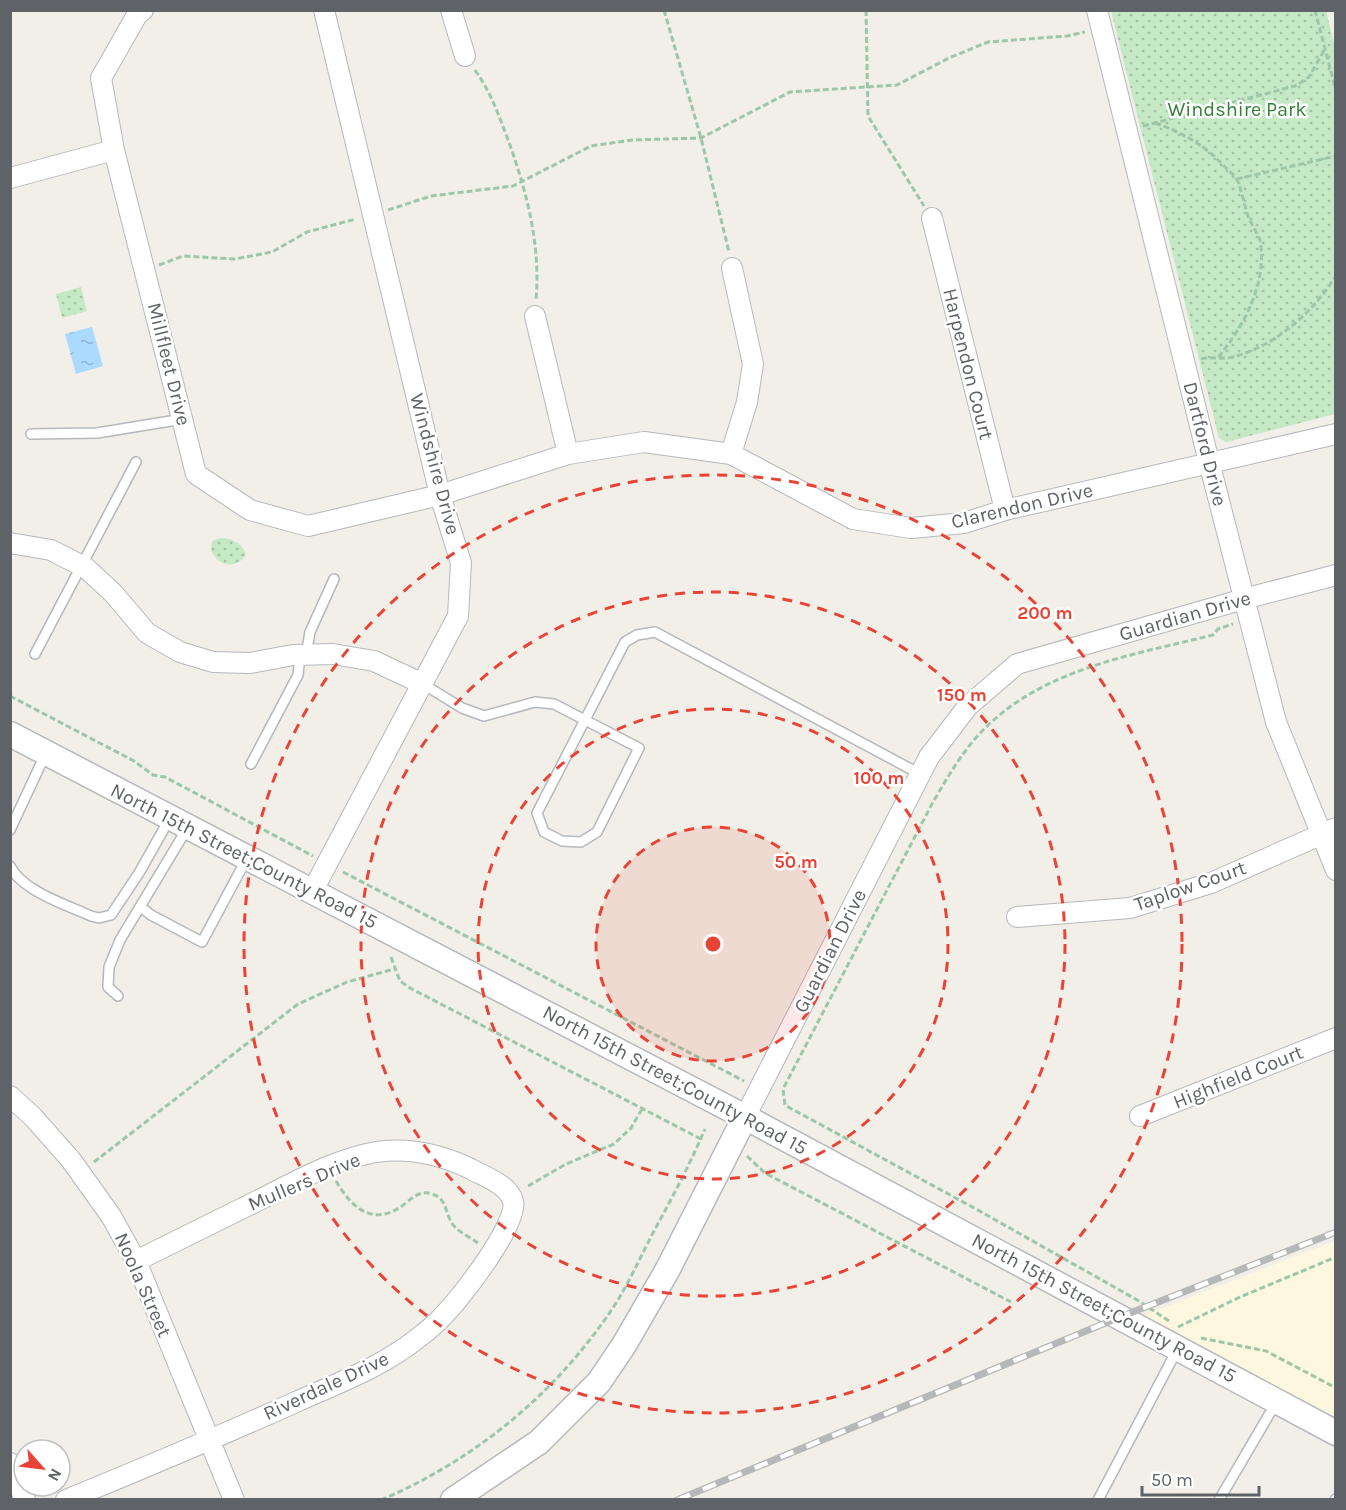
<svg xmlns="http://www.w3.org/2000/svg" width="1346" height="1510" font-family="Karla,sans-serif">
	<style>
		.commercial { fill: #fef7e0 }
		.park { fill: url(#park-dots) }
		.water { fill: url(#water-ripples) }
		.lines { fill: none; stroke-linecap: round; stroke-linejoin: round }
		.service-casing { stroke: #b5b8bc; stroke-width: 12 }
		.minor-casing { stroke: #b5b8bc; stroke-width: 22 }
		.tertiary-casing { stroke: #b5b8bc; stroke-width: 27 }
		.path { stroke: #9cc7a9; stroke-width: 3; stroke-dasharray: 6 3; stroke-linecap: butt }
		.service { stroke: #fff; stroke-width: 9 }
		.minor { stroke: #fff; stroke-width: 20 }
		.tertiary { stroke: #fff; stroke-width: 24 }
		.rail-casing { stroke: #b6b7b8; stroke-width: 7 }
		.rail { stroke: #fff; stroke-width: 4.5; stroke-dasharray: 14; stroke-linecap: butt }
		.ring { fill: none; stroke: #ea4335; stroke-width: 3; stroke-dasharray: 10 8 }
		.labels { text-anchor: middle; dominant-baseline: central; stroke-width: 5; stroke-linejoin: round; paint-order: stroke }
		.park-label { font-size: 20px; fill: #348238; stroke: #fff }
		.street-label { font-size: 20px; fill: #5f6368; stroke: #fff }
		.centre { fill: #ea4335; stroke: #fff; stroke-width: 3 }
		.ring-label { font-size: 18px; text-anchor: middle; font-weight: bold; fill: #ea4335; stroke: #fff; stroke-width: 5; stroke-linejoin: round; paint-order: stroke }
	</style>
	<defs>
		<pattern id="park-dots" width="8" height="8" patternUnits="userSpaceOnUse" patternTransform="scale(1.5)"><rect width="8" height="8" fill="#c5e8c5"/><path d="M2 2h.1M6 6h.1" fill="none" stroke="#a3c0a4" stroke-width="1.8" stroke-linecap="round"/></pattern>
		<pattern id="water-ripples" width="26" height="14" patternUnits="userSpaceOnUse" patternTransform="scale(1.5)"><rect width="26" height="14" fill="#aadaff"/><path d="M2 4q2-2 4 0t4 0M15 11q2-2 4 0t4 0" fill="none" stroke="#8eb4d2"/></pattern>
	</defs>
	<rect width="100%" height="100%" fill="#f1efe8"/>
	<path class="commercial" d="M1335,1241V1422L1140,1317Z"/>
	<path class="park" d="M1111,11H1326L1336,51L1335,414L1226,442L1219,438Z
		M81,287L87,311L62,318L56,294Z
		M220,538C233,538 241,543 246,554C237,570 218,567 211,550L212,541Z"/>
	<path class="water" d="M92,327L103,366L76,374L65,334Z"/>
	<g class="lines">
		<defs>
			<path id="service" d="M31,434L97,433L183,419
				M35,654L136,462
				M306,655L310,632L334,579
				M423,684L462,708L484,716L535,702L554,704L639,748L597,832L581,842L562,841L544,832L537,813L625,642L637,635L655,632L920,774
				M251,764L298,675L300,655
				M10,830L45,755
				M10,866C22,891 67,905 91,916L99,918L111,915L139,873L170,818
				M141,907L151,915L202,942L247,858
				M118,996L108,987L109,967L120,940L188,827
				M1098,1500L1177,1350
				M1219,1500L1277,1401
				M1335,1500L1336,1499"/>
			<path id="minor" d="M143,10L137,15L101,78L114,150L196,474L250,510L308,526L440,495L568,454L644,442L731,454L853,519L911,528L964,523L1005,510L1336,434
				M451,10L465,56
				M1097,10L1209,462L1276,722L1336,870
				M10,178L114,150
				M932,218L1005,510
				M535,316L568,454
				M731,454L747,402L753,364L732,268
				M10,543L51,550L86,568L113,593L147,633L180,652L213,662L250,663L293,655L333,654L374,661L423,684
				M312,892L458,616L461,563L440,495L324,10
				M1017,917L1130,908L1211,883L1336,828
				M10,1096L33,1117L71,1160L111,1216L136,1261L234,1500
				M1140,1116L1336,1038
				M745,1117L929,757L968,706L1017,664L1244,599L1336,575
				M10,1463L25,1500
				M66,1500C144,1468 220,1436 296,1402C338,1383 382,1367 418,1338C426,1332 436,1324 443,1316C461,1298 519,1223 513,1201C508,1184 485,1177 471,1169C440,1154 410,1147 376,1152C336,1159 299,1180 263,1198C220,1219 178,1240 136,1261"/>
			<path id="tertiary" d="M10,734L745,1117L1336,1433
				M453,1500L539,1442L599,1382L624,1345L668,1269L745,1117"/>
		</defs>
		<use href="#service" class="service-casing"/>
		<use href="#minor" class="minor-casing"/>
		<use href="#tertiary" class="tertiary-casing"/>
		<path class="path" d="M664,10L701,138L729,252
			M866,10L868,116L924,206
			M1315,10L1336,91
			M475,70C491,93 497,111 507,137C526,189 541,244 536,300
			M1155,123C1183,133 1205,145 1225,167C1229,171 1235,175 1237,180C1242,191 1244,204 1248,216C1251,224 1258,234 1260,240C1268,284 1243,327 1217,359
			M1143,126L1295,86L1309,77L1325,49
			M1237,179L1336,156
			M388,210L431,196L513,186L591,146L632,140L701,138L790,92L897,85L949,58L988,42L1067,36L1085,32
			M159,265L183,256L235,259L272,252L307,232L356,219
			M1201,359C1211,356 1223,360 1233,357C1277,345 1312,313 1336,276
			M10,696L134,761L153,775L165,777L313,856
			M343,872L744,1081
			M391,957L400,981L410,988L701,1139
			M747,1156L765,1173L1011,1302
			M94,1162L298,1004L347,982L394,969
			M336,1181C350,1205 370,1226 399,1208C410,1201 418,1189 432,1194C449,1199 444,1216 455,1227C461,1233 471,1238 478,1243
			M528,1186L566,1164L614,1144L631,1128L642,1109
			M1169,1321L1139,1301L976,1209L790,1108L785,1105L783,1089L933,802C946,780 958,759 974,740C1034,670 1128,656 1213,635L1218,629L1233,624
			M1178,1327L1240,1297L1336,1257
			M1201,1338L1266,1351L1336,1388
			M381,1500C479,1458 561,1389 618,1300C631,1278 642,1254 654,1231C672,1198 690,1164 705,1129"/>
		<use href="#service" class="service"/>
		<use href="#minor" class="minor"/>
		<use href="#tertiary" class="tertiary"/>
		<defs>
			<path id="rail" d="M677,1500L1120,1317L1336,1232"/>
		</defs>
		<use href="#rail" class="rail-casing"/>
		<use href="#rail" class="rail"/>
	</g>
	<circle cx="713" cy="944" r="117" fill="#ea4335" fill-opacity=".12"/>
	<g class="ring">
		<circle cx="713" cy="944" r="117"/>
		<circle cx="713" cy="944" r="235"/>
		<circle cx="713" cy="944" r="352"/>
		<circle cx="713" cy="944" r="469"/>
	</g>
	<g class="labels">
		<g class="park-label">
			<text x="1237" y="109">Windshire Park</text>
		</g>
		<g class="street-label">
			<text transform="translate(169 364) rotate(76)">Millfleet Drive</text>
			<text transform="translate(968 364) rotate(76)">Harpendon Court</text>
			<text transform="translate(1205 444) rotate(76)">Dartford Drive</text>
			<text transform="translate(435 464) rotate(75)">Windshire Drive</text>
			<text transform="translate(1022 506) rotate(-13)">Clarendon Drive</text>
			<text transform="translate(1185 616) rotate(-16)">Guardian Drive</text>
			<text transform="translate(244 856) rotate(27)">North 15th Street;County Road 15</text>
			<text transform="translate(1190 886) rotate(-19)">Taplow Court</text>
			<text transform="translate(830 951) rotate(-63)">Guardian Drive</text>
			<text transform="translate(1238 1077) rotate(-22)">Highfield Court</text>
			<text transform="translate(675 1080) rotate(28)">North 15th Street;County Road 15</text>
			<text transform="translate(304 1182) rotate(-23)">Mullers Drive</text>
			<text transform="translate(143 1285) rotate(66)">Noola Street</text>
			<text transform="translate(1104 1308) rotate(28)">North 15th Street;County Road 15</text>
			<text transform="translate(326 1386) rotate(-25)">Riverdale Drive</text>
		</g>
	</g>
	<circle cx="713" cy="944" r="9" class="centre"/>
	<g class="ring-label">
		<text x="1045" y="619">200 m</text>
		<text x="962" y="701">150 m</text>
		<text x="879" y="784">100 m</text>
		<text x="796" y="868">50 m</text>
	</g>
	<rect width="1346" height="1510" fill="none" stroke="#5f6368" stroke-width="24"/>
	<g transform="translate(42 1468) rotate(118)"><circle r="28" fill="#ffffff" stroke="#bfc1c3" stroke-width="1.5"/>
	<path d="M0-4.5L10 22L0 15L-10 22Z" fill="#ea4335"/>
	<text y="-9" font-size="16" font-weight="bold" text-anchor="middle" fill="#5f6368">N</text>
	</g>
	<path d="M1142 1486v9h117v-9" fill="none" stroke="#5f6368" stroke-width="3"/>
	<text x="1151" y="1486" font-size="18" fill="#5f6368" stroke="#ffffff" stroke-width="4.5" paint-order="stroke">50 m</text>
</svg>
